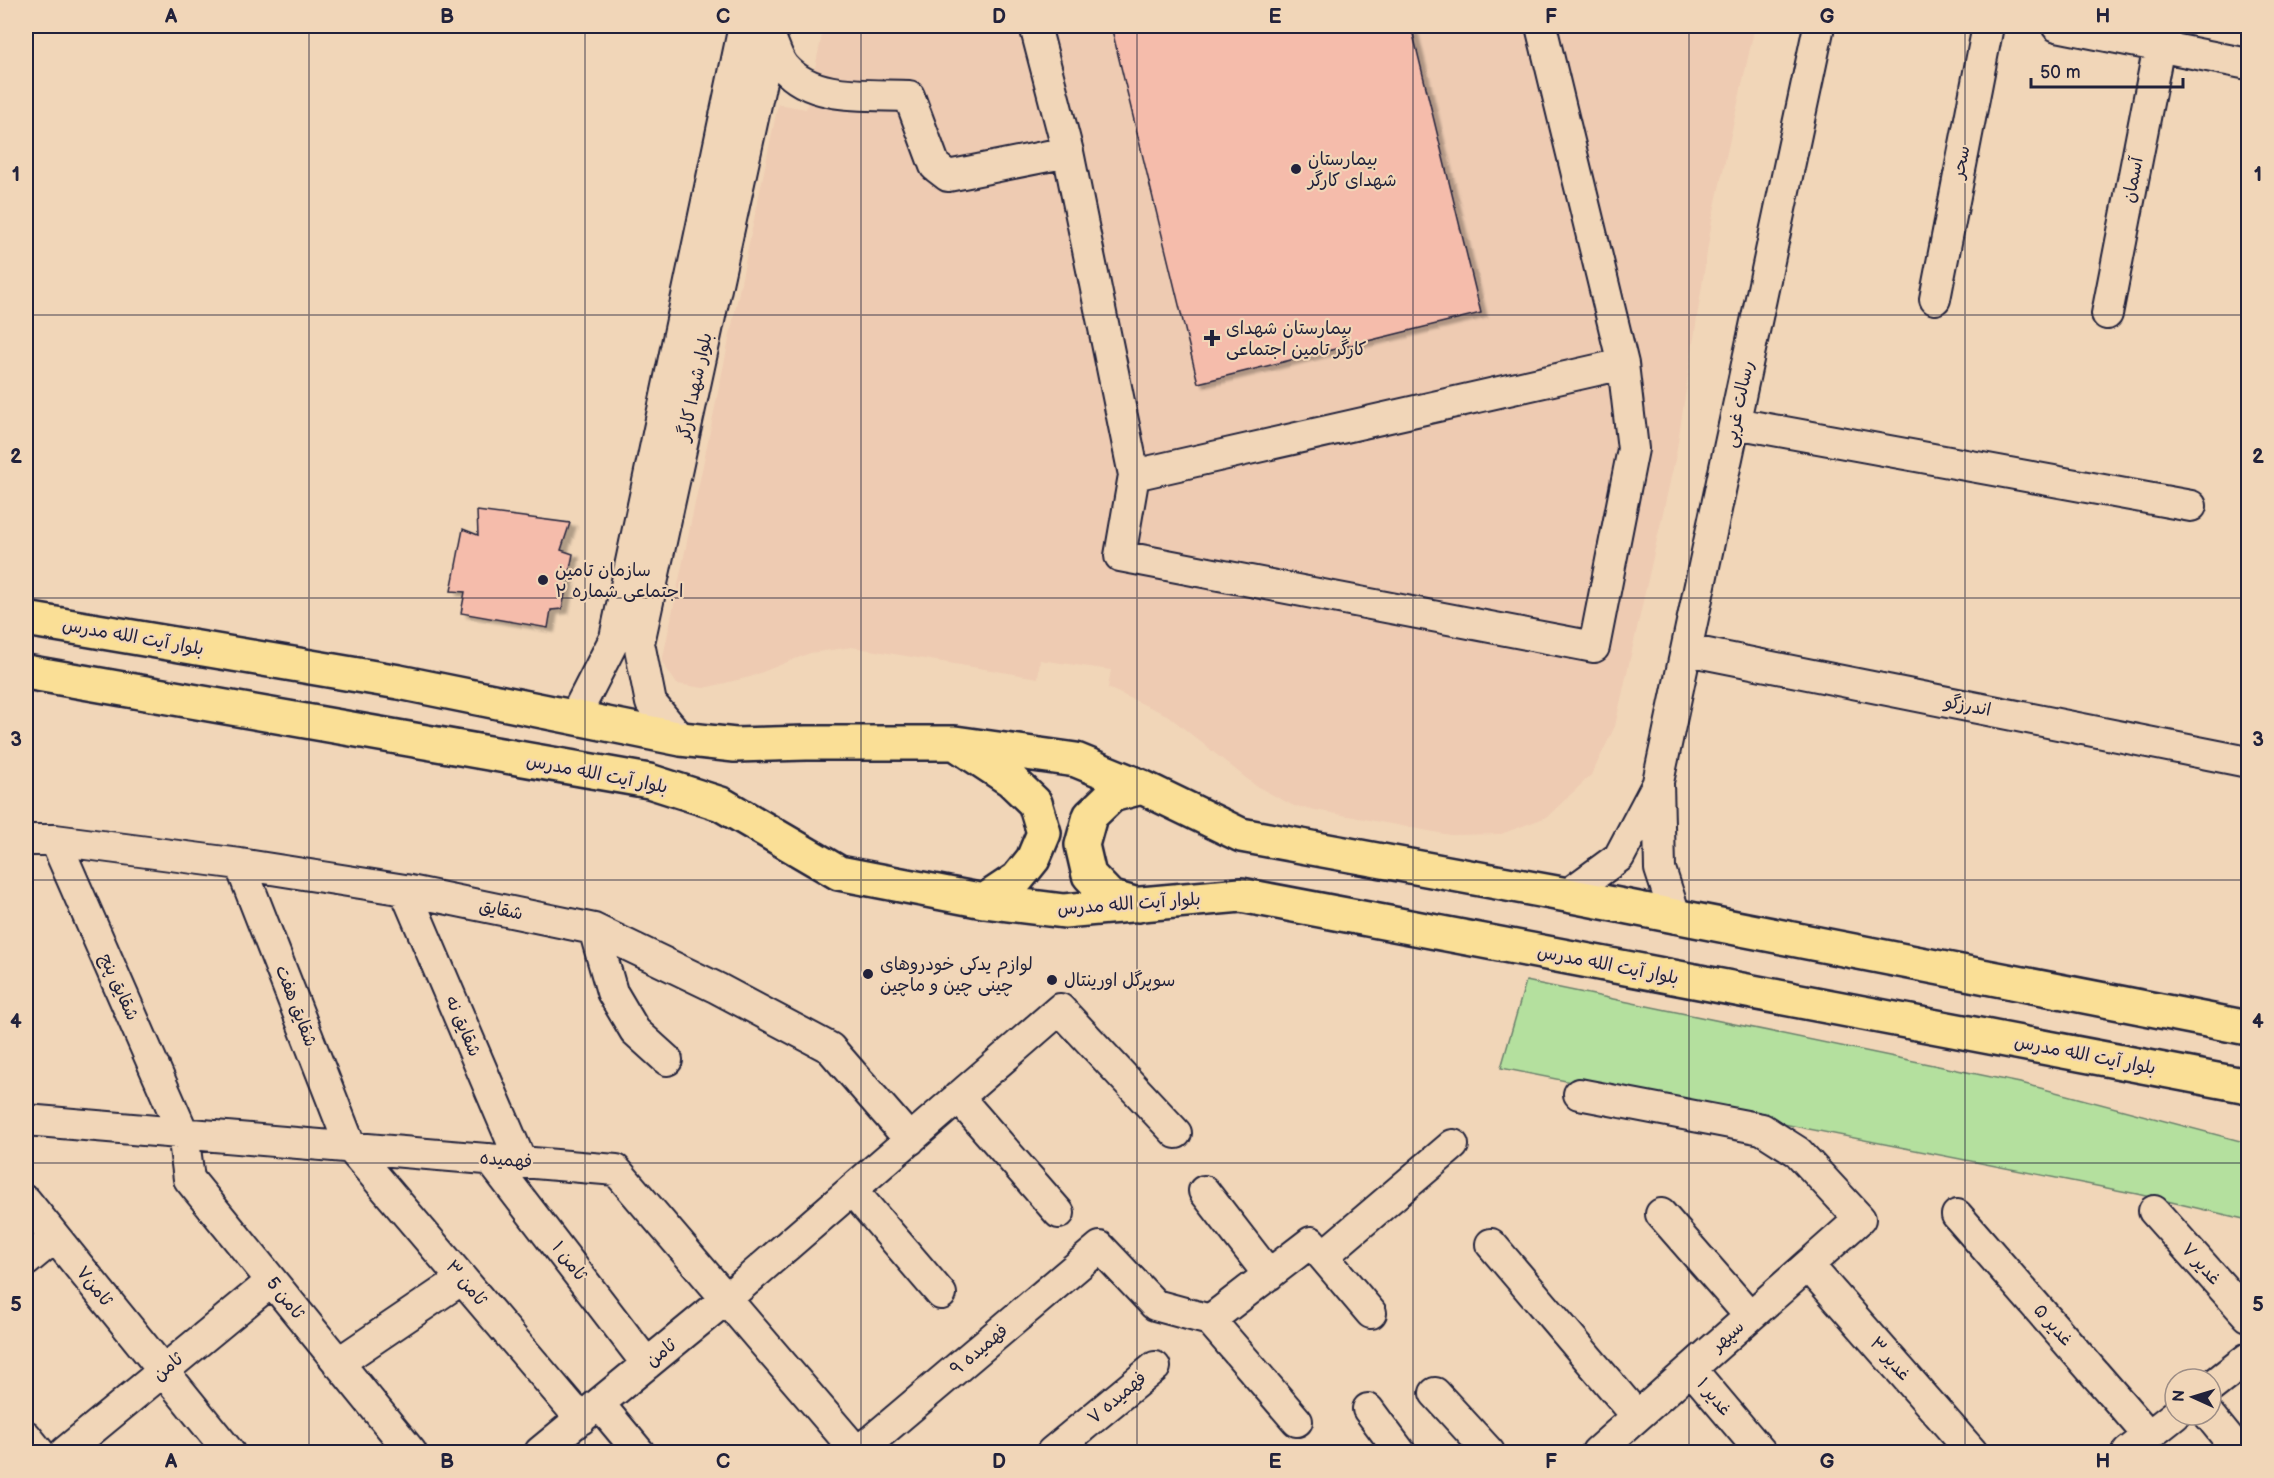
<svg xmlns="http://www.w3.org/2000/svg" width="2274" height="1478" font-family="'Balsamiq Sans','Playpen Sans Arabic',sans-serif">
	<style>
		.built { fill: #eecbb2 }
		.green { fill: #b4e09e; stroke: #6b816c; stroke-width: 1.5 }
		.building { fill: #f5bcab; stroke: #22223b; stroke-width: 1.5; filter: url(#shadow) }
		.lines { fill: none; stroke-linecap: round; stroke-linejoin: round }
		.minor-casing { stroke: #22223b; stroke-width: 34 }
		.major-casing { stroke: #22223b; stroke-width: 38 }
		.minor { stroke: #f1d6b8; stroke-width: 30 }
		.major { stroke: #fadf96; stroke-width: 33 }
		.grid { fill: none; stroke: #22223b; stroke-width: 1.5; stroke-opacity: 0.55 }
		.poi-dot { fill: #22223b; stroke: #f1d6b8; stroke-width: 2 }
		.labels { text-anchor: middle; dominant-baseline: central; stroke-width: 4.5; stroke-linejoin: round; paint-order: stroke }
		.poi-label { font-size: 18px; fill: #22223b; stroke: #f1d6b8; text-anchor: start }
		.street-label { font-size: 18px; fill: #22223b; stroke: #f1d6b8 }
		.neatline { fill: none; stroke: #22223b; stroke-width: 2 }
		.grid-label { font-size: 20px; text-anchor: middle; font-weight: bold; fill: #22223b }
	</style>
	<defs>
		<filter id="shadow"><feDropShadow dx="6" dy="4" stdDeviation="1.5" flood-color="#0004"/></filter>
	</defs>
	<rect width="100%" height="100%" fill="#f1d6b8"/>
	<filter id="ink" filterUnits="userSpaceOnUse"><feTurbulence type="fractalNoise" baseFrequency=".0167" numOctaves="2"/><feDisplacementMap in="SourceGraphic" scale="12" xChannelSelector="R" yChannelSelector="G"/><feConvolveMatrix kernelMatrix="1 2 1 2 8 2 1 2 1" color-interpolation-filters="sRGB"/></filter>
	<g filter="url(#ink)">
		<path class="built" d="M824,26H1755L1712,220L1676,455L1615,726L1592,774L1547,817L1501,834L1450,835L1294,806L1256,786L1167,715L1108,688L1111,670L1040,660L1038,678L852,647L810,653L750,677L704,688L677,684L662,662L778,104L806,109Z"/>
		<path class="green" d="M1526,981L2025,1084L2248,1143V1220L2137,1194L1501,1068Z"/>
		<path class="building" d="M1111,26H1411L1481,313L1198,383Z
			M477,511L570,523L561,550L573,554L562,609L551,610L548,628L461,613L465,592L451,591L463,529L478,535Z"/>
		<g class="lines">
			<defs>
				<path id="minor" d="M2057,26L2248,64
					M770,37C774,46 778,60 784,67C813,101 870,94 909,96L935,166L948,176L1068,152L1035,26
					M1068,152L1134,475L1120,556L1594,647L1633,449L1623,364L1541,26
					M1935,299L1988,26
					M2107,314L2159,46
					M1735,423L2191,506
					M1134,475L1623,364
					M1687,650L2248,762
					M574,718L615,638L744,26
					M681,739L651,703L639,643L773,26
					M26,840H55L240,864L405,890L594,929L717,988L830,1048L910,1140
					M55,840L183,1133L189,1179L411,1452
					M240,864L351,1148L581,1419
					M405,890L521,1162
					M1567,895L1619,857L1657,785
					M1676,918L1660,869L1658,782L1819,26
					M594,929L612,992L635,1031L667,1060
					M1579,1094L1762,1129L1798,1152L1860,1219L1597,1452
					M958,1097L1059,1213
					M26,1120L616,1170L857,1452
					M490,1159L647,1364
					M852,1190L941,1294
					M1204,1191L1269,1275
					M26,1201L229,1452
					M2154,1211L2248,1316
					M1661,1214L1750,1316
					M1957,1215L2149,1436
					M1491,1244L1637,1416
					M1323,1256L1453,1145
					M26,1261L55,1237
					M1808,1265L1972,1452
					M1210,1320L1311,1242L1371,1313
					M338,1363L462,1279
					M1691,1369L1761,1452
					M2211,1387L2248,1358
					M1435,1393L1489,1452
					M599,1404L639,1452
					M1368,1409L1400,1452
					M2209,1415L2239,1452
					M26,1436L39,1452
					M65,1452L272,1281
					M540,1452L726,1299L1060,1009L1176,1133
					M858,1452L1100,1247L1155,1305L1210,1320L1297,1421
					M1052,1452L1155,1367
					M2128,1452L2175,1415"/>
				<path id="major" d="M26,619L399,682L681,739L735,745L806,743H955L1076,760L1142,787L1241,835L1567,895L2248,1028
					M26,672L649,781L721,804L839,873L984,901L1064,911L1241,895L2248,1086
					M961,747L1011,780L1035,803L1044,833L1033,859L1017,879L984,901
					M1138,905L1110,897L1089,875L1082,845L1090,816L1112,795L1142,787"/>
			</defs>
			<use href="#minor" class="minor-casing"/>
			<use href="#major" class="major-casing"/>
			<use href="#minor" class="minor"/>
			<use href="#major" class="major"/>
		</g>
	</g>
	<path class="grid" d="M309,26V1452M585,26V1452M861,26V1452M1137,26V1452M1413,26V1452M1689,26V1452M1965,26V1452M26,315H2248M26,598H2248M26,880H2248M26,1163H2248"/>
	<g class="poi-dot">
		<circle cx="1296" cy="169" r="6"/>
		<path d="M1209 329h6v6h6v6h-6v6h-6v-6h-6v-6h6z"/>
		<circle cx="543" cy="580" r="6"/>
		<circle cx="868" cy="974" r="6"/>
		<circle cx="1052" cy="980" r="6"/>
	</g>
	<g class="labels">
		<g class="poi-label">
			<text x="1308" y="159">بیمارستان<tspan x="1308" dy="21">شهدای کارگر</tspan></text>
			<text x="1226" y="328">بیمارستان شهدای<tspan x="1226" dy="21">کارگر تامین اجتماعی</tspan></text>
			<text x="555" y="570">سازمان تامین<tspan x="555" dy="21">اجتماعی شماره ۲</tspan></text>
			<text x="880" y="964">لوازم یدکی خودروهای<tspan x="880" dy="21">چینی چین و ماچین</tspan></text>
			<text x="1064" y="980">سوپرگل اورینتال</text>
		</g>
		<g class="street-label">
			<text transform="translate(1961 162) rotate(-79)">سحر</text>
			<text transform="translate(2133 180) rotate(-79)">آسمان</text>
			<text transform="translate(695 387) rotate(-78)">بلوار شهدا کارگر</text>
			<text transform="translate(1739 404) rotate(-78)">رسالت غربی</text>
			<text transform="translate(133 637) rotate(10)">بلوار آیت الله مدرس</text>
			<text transform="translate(1968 706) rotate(11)">اندرزگو</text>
			<text transform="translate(597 774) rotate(11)">بلوار آیت الله مدرس</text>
			<text transform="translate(1129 904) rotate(-4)">بلوار آیت الله مدرس</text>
			<text transform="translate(501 910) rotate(11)">شقایق</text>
			<text transform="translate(1608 965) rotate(11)">بلوار آیت الله مدرس</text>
			<text transform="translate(119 987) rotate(66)">شقایق پنج</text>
			<text transform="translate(296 1006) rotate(69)">شقایق هفت</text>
			<text transform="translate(463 1026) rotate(67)">شقایق نه</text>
			<text transform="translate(2085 1055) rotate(11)">بلوار آیت الله مدرس</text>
			<text transform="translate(506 1160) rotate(5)">فهمیده</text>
			<text transform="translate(569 1261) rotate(52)">ثامن ۱</text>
			<text transform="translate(2201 1264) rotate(48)">غدیر ۷</text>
			<text transform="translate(466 1283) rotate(50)">ثامن ۳</text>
			<text transform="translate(94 1286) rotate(51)">ثامن۷</text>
			<text transform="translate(285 1298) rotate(51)">ثامن 5</text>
			<text transform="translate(2053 1325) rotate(49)">غدیر ۵</text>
			<text transform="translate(1728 1336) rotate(-42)">سپهر</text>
			<text transform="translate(979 1350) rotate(-40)">فهمیده ۹</text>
			<text transform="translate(661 1353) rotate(-39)">ثامن</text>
			<text transform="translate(1890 1359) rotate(49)">غدیر ۳</text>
			<text transform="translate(168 1367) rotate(-40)">ثامن</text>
			<text transform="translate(1714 1397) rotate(50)">غدیر ۱</text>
			<text transform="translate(1117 1398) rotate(-40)">فهمیده ۷</text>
		</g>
	</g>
	<rect width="2274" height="1478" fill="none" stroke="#f1d6b8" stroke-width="66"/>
	<g transform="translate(2193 1397) rotate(274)"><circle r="28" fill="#f1d6b8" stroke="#9e8e86" stroke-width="1.5"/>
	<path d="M0-4.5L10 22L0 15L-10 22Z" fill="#22223b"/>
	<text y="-9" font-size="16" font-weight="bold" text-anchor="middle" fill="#22223b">N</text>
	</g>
	<path d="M2031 78v9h152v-9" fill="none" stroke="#22223b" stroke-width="3"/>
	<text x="2040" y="78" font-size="18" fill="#22223b" stroke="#f1d6b8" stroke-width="4.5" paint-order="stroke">50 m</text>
	<rect x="33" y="33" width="2208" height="1412" class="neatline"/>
	<g class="grid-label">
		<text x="171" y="23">A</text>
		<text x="447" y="23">B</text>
		<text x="723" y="23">C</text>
		<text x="999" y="23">D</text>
		<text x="1275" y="23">E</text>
		<text x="1551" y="23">F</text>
		<text x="1827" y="23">G</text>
		<text x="2103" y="23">H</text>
		<text x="16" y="181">1</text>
		<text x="2258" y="181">1</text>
		<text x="16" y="463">2</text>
		<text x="2258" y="463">2</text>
		<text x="16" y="746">3</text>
		<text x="2258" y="746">3</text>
		<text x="16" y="1028">4</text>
		<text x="2258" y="1028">4</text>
		<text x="16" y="1311">5</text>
		<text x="2258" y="1311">5</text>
		<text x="171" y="1468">A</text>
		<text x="447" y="1468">B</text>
		<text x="723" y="1468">C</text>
		<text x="999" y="1468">D</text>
		<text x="1275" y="1468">E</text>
		<text x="1551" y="1468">F</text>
		<text x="1827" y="1468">G</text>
		<text x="2103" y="1468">H</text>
	</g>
</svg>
